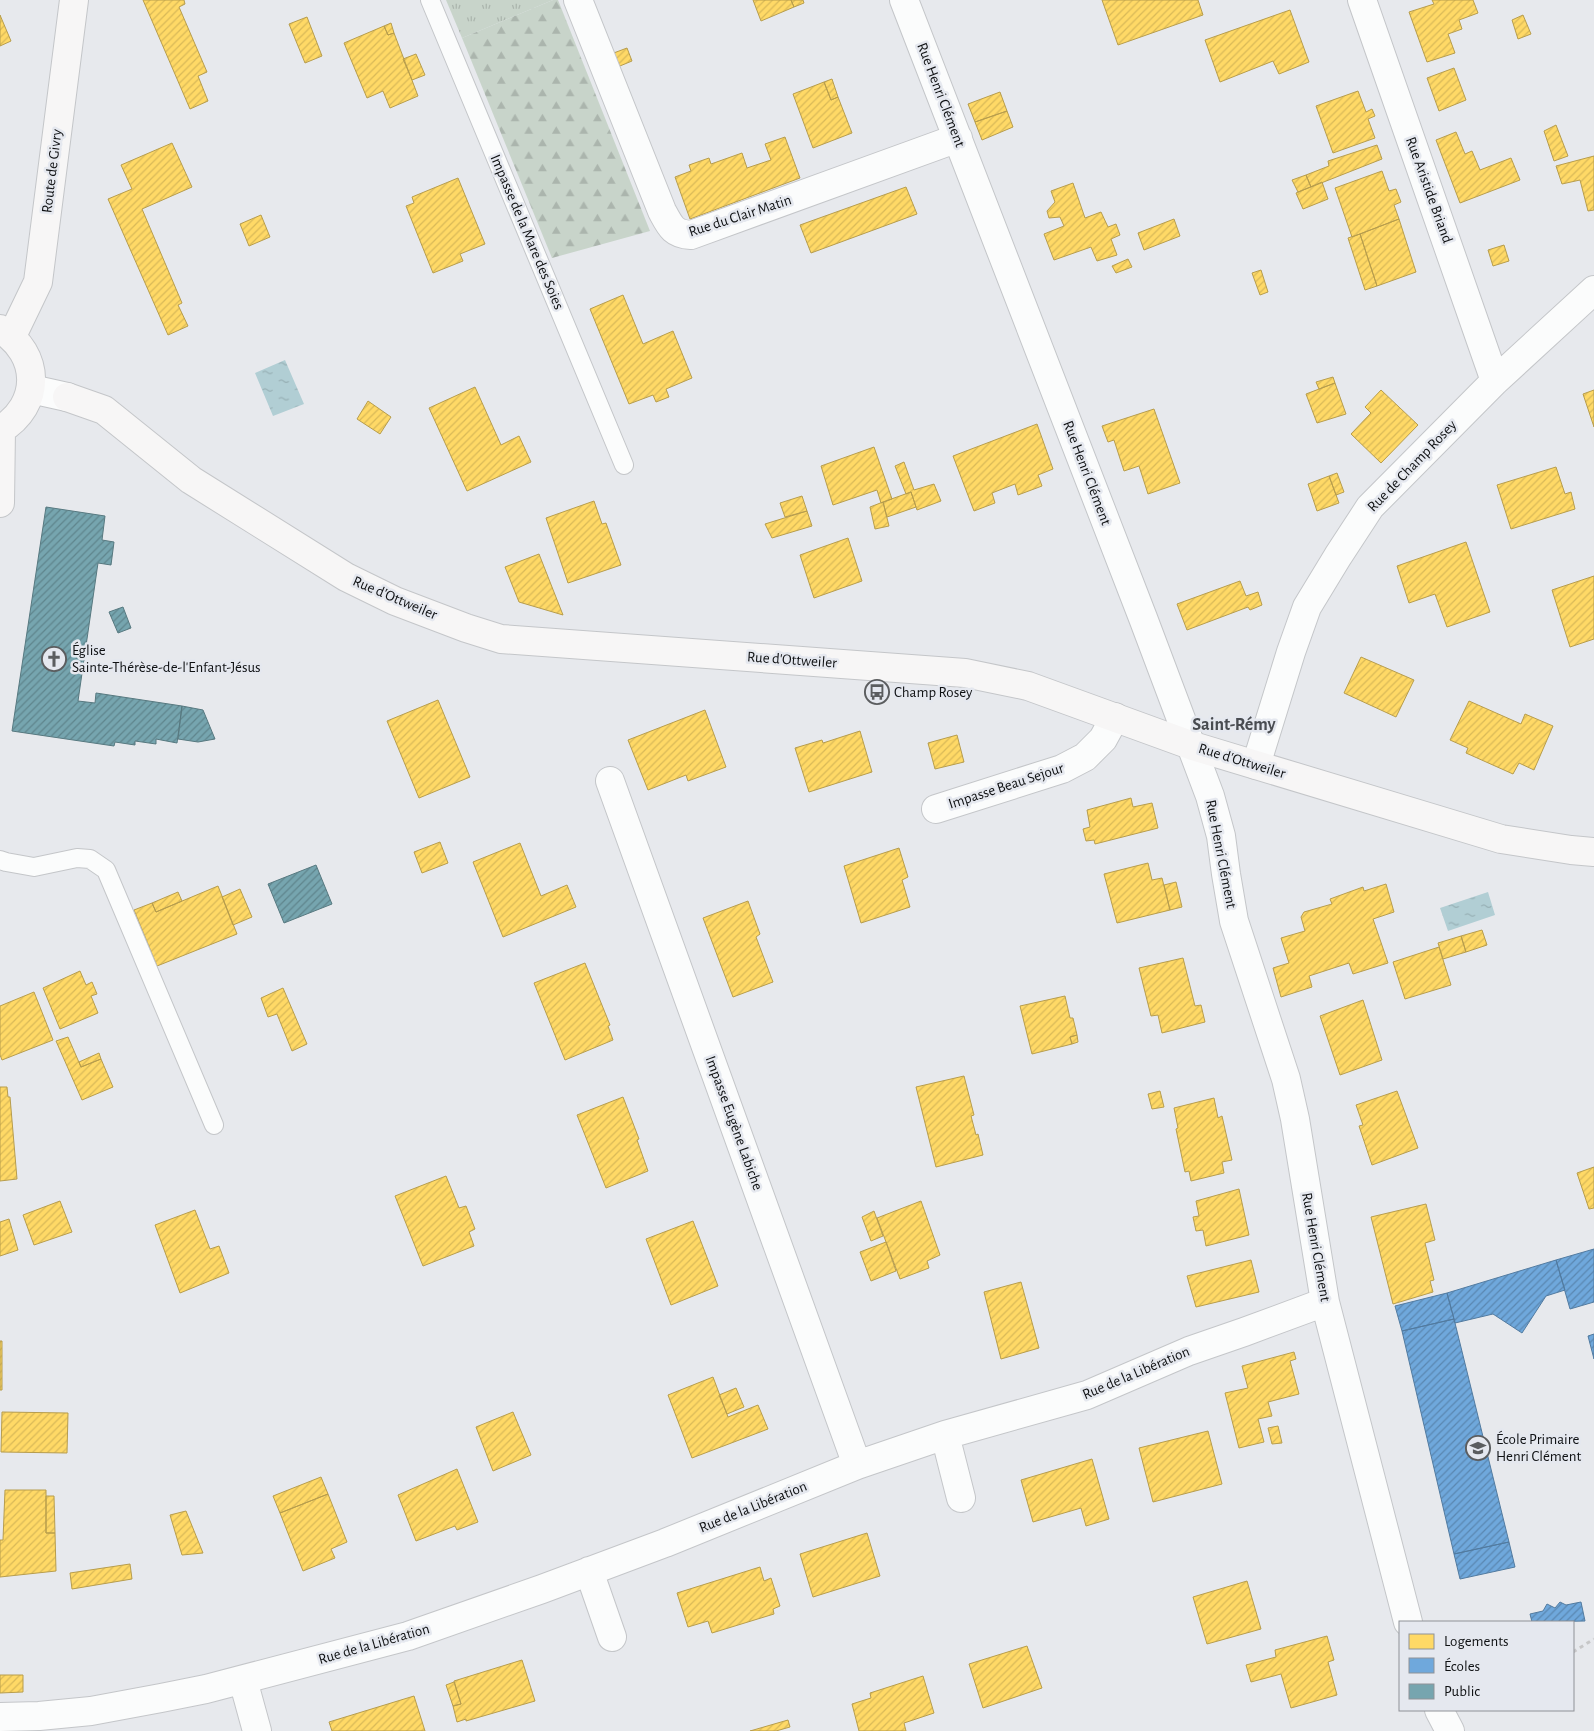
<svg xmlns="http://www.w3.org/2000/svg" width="1594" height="1731" font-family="'Alegreya Sans',sans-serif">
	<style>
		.grass { fill: url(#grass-tufts) }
		.forest { fill: url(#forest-firs) }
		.water { fill: url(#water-ripples) }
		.homes { fill: url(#homes-hatch); stroke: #b79d4d }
		.schools { fill: url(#schools-hatch); stroke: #527ba0 }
		.public { fill: url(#public-hatch); stroke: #577980 }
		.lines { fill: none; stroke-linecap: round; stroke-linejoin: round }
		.lane-casing { stroke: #c4c6c9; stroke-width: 20 }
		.street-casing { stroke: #c4c6c9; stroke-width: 30 }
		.secondary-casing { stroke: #c4c6c9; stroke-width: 30 }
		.path { stroke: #c7c7c8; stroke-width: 3; stroke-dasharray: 4 4; stroke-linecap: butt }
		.lane { stroke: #fbfcfc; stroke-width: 18 }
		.street { stroke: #fbfcfc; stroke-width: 28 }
		.secondary { stroke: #f7f6f6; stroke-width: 28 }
		.labels { text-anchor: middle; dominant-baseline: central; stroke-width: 5; stroke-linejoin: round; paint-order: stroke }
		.street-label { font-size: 15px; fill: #0f1113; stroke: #e5e8ef }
		.poi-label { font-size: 15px; fill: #0f1113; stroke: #e5e8ef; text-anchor: start }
		.quarter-label { font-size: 18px; font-weight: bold; fill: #494c51; stroke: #e5e8ef }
	</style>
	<defs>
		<pattern id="grass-tufts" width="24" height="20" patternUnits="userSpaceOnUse" patternTransform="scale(1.25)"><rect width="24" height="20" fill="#c8d4ca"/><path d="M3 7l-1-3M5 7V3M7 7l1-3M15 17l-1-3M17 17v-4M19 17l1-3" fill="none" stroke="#abb5ad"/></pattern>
		<pattern id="forest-firs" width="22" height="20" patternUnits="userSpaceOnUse" patternTransform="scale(1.25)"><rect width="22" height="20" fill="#c8d4ca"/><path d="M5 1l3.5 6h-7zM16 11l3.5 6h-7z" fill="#abb5ad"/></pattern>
		<pattern id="water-ripples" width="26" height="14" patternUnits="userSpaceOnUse" patternTransform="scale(1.25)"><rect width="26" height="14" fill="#b1ced4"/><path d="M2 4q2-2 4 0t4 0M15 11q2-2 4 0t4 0" fill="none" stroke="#97b0b5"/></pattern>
		<pattern id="homes-hatch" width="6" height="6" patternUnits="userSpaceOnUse" patternTransform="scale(1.25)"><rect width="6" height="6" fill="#ffd966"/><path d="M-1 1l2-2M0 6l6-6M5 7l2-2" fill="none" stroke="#d9b958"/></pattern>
		<pattern id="schools-hatch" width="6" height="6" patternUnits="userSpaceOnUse" patternTransform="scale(1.25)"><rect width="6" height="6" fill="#6fa8dc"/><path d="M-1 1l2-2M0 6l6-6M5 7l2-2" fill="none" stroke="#5a87b1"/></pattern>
		<pattern id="public-hatch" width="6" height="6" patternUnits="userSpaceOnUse" patternTransform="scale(1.25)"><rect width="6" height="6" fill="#76a5af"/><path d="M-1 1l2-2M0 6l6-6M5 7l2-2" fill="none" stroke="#5f858d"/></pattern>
	</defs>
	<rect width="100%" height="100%" fill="#e7e9ed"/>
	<path class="grass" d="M446,0H553L462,38Z"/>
	<path class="forest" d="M553,0H558L650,231L552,258L462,38Z"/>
	<path class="water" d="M285,360L304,404L273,416L255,373Z
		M1488,892L1495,915L1448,931L1440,908Z"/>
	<path class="homes" d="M143,0H184L185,4L179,7L207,72L198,76L208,101L190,109Z
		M753,0H791L794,7L761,21Z
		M791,0H803L804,3L794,7Z
		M1102,0H1198L1203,15L1118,45Z
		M1432,0H1473L1478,13L1459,20L1462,29L1448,34L1455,53L1427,62L1409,12L1434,4Z
		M1290,10L1309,62L1279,74L1273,61L1220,82L1205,40Z
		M0,15L11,41L0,46Z
		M1523,15L1531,34L1518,39L1512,20Z
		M307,17L322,56L305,63L289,24Z
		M391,23L394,33L388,35L384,26Z
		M384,26L388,35L394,33L418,96L390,108L383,91L367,98L344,43Z
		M627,48L632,61L615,68L611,54Z
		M416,54L425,75L412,80L403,59Z
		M1454,68L1466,100L1439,111L1427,78Z
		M832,79L838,97L831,100L824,82Z
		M824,82L831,100L838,97L852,133L813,148L793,94Z
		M1358,91L1366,112L1372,109L1375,116L1368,119L1375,138L1333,153L1316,106Z
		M1000,92L1007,111L975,122L968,104Z
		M1007,111L1013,127L982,140L975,122Z
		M1556,125L1568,156L1554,161L1544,131Z
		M1456,132L1465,154L1472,151L1480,170L1511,158L1520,180L1460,203L1436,140Z
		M785,137L800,178L690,219L675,177L691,171L689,165L709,158L711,164L742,153L747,168L771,160L765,144Z
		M172,143L192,187L142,209L182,303L178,305L188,326L168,335L108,199L132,189L121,165Z
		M1377,145L1382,159L1311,187L1306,175L1329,166L1328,161Z
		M1594,156V210L1588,211L1580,180L1562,184L1556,166Z
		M1382,171L1389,191L1396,189L1401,202L1394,205L1399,219L1352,237L1335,188Z
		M1306,175L1311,187L1298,192L1292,180Z
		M458,178L485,244L460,254L463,261L433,273L406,206L414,203L412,197Z
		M1322,182L1328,199L1303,209L1296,193Z
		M1073,183L1085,218L1101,212L1108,227L1116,224L1120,235L1111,239L1117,255L1097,261L1091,247L1054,260L1044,234L1064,226L1060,217L1049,218L1047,211L1055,202L1051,191Z
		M906,187L917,214L811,253L800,225Z
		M261,215L270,237L249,246L240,224Z
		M1174,219L1180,236L1144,250L1138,233Z
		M1399,219L1416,272L1377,286L1360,234Z
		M1360,234L1377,286L1365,290L1348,238Z
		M1504,245L1509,261L1493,266L1488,250Z
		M1128,259L1132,267L1116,273L1112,266Z
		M1261,270L1268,292L1260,295L1252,273Z
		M623,295L643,344L673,331L692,378L666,389L669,397L656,402L653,395L629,404L590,309Z
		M1333,377L1335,383L1319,389L1316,382Z
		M1335,383L1346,414L1317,423L1306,394Z
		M475,387L501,445L519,436L531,462L467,491L429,408Z
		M1381,390L1418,425L1381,463L1351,434L1371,413L1365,407Z
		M1594,390V427L1583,394Z
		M368,401L391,417L380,434L357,419Z
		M1154,409L1180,483L1148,494L1139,466L1124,471L1114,440L1108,442L1102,426Z
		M1037,424L1053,469L1038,475L1042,486L1018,495L1015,484L992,493L995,503L974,511L953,456Z
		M874,447L892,499L881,503L877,490L833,505L821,466Z
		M904,462L914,490L934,484L941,501L917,510L911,492L906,494L895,466Z
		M1556,467L1565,494L1571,492L1575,509L1511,529L1497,485Z
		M1337,473L1344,492L1336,495L1329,476Z
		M1329,476L1339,503L1317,511L1308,484Z
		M911,492L916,507L887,517L883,502Z
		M802,496L807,511L785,517L780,503Z
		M594,501L602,524L606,523L621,565L568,583L546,518Z
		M883,502L889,526L875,529L870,507Z
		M807,511L812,526L772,538L765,524Z
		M848,538L862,581L814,598L800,555Z
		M1466,542L1490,612L1447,627L1435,594L1409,603L1397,566Z
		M539,554L563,615L519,602L505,567Z
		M1594,576V639L1570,647L1552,590Z
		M1240,581L1246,596L1258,592L1262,605L1250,610L1248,607L1187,630L1177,604Z
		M1361,657L1414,680L1396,717L1344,693Z
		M438,700L470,777L419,798L387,721Z
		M1469,701L1521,724L1525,714L1553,726L1534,770L1519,763L1513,774L1466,753L1468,748L1450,740Z
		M705,710L726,767L688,781L686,775L648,790L628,740Z
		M860,731L872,772L809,792L795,748L822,740L823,743Z
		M957,735L964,762L935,769L928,743Z
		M1131,798L1133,807L1152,803L1158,828L1095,844L1094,840L1086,841L1083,829L1090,827L1087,810Z
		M440,842L448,863L422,873L414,852Z
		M520,843L541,896L567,885L576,907L503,937L473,862Z
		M899,848L908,877L902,880L910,907L861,923L844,866Z
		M1148,863L1152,880L1162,878L1170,910L1117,923L1104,874Z
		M1176,882L1182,907L1170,910L1164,885Z
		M1386,884L1394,912L1373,919L1388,963L1353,974L1349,963L1309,976L1312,987L1281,997L1273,968L1289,963L1281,938L1305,931L1301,917L1304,912L1332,904L1330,899L1363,887L1364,891Z
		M218,886L237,934L157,966L134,910L152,903L156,912Z
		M240,889L252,917L233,925L222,897Z
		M178,892L182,901L156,912L152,903Z
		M748,901L760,934L756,937L773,982L733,997L703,918Z
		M1482,930L1487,945L1466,952L1461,936Z
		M1461,936L1466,952L1443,959L1438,943Z
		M1439,947L1451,985L1405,999L1393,962Z
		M1183,958L1195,1006L1201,1005L1205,1022L1162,1033L1158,1015L1151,1016L1139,968Z
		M585,963L610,1025L608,1026L613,1040L565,1060L534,983Z
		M80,971L86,985L92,982L97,994L91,996L98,1013L60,1029L43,988Z
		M283,988L307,1044L292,1051L277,1014L268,1017L261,998Z
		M34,992L53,1040L2,1060L0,1055V1006Z
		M1065,996L1070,1018H1073L1077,1035L1070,1037L1072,1044L1032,1054L1020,1006Z
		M1363,1000L1382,1060L1340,1075L1320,1016Z
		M1077,1035L1078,1042L1072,1044L1070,1037Z
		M68,1037L81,1067L101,1059L113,1087L82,1100L56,1041Z
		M99,1053L101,1059L81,1067L79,1062Z
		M964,1076L974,1115L971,1116L976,1135L978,1134L983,1155L936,1167L916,1087Z
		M0,1087H7L8,1097H10L17,1179L0,1181Z
		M1160,1091L1164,1107L1152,1109L1148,1094Z
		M1397,1091L1418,1148L1372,1165L1359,1126L1363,1125L1356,1105Z
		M623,1097L639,1139L637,1140L648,1171L606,1188L577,1115Z
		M1214,1098L1218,1118L1222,1116L1232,1160L1222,1162L1224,1173L1191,1181L1189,1171L1185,1172L1176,1129L1178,1128L1174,1108Z
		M1594,1167V1208L1589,1209L1577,1173Z
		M446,1176L459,1208L466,1206L475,1229L469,1232L474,1246L423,1266L395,1196Z
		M1239,1189L1249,1235L1206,1246L1203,1230L1196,1231L1193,1217L1199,1216L1196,1201Z
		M60,1201L72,1232L34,1245L23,1215Z
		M921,1201L940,1255L927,1261L929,1268L900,1279L877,1218Z
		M1426,1204L1435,1240L1425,1243L1434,1280L1430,1281L1433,1292L1393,1304L1371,1217Z
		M195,1210L210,1249L219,1246L229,1273L180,1293L155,1225Z
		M874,1211L883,1236L871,1241L862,1217Z
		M9,1219L18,1250L0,1256V1222Z
		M693,1221L718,1286L671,1305L646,1239Z
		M886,1242L896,1271L871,1281L860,1252Z
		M1251,1260L1259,1292L1196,1307L1187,1276Z
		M1021,1282L1039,1348L1001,1359L984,1292Z
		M0,1341H2V1390H0Z
		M1294,1352L1296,1359L1290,1361L1299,1394L1268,1402L1272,1416L1258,1419L1264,1442L1239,1448L1225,1393L1248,1388L1242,1366Z
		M713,1377L728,1417L758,1405L768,1429L692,1458L668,1395Z
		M736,1388L744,1407L727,1414L719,1395Z
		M2,1412L68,1413L67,1453L1,1452Z
		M513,1412L531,1455L493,1471L476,1427Z
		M1278,1426L1282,1443L1272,1444L1268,1428Z
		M1208,1431L1222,1484L1153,1502L1139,1448Z
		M1092,1459L1109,1519L1086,1526L1081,1508L1033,1522L1021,1480Z
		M457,1469L478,1522L457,1530L455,1526L416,1541L398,1495Z
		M321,1477L328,1494L280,1513L273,1496Z
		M5,1490H46V1533H55L56,1571L0,1577V1540H3Z
		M328,1494L347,1542L331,1549L335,1558L303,1571L280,1513Z
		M46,1496H54L55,1533H46Z
		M186,1511L203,1553L182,1555L170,1515Z
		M867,1533L880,1576L813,1597L800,1554Z
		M130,1564L132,1579L72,1589L70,1573Z
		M760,1567L764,1581L771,1578L780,1606L773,1609L774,1614L712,1633L708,1621L688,1627L677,1593Z
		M1247,1581L1261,1629L1207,1644L1193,1597Z
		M1327,1636L1334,1660L1328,1662L1337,1695L1291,1708L1281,1674L1251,1682L1246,1665L1276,1657L1275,1650Z
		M1027,1646L1042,1688L983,1708L969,1664Z
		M522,1660L535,1701L466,1721V1719L457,1722L453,1706L461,1704L454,1681Z
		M0,1675H23V1692L0,1693Z
		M923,1676L934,1713L904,1723L906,1731H859L852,1704L871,1698L870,1693Z
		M454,1682L461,1704L453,1706L446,1685Z
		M414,1696L425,1731H332L329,1722Z
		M788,1720L790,1727L776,1731H750Z"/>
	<path class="schools" d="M1594,1249V1302L1570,1309L1556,1260Z
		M1556,1260L1565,1290L1546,1296L1522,1333L1493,1314L1455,1323L1447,1293Z
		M1447,1293L1454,1319L1402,1331L1395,1306Z
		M1454,1319L1509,1542L1454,1554L1402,1331Z
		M1594,1334V1359L1588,1336Z
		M1509,1542L1515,1567L1460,1579L1454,1554Z
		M1560,1602L1566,1605L1581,1602L1585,1621L1532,1622L1530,1614L1543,1611L1547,1604L1555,1608Z"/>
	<path class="public" d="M46,507L105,516L102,540L114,542L111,565L98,563L78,701L95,703L96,693L182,706L177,743L156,739V744L135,741V745L115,742L114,746L12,731Z
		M123,607L131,628L118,633L109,612Z
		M182,706L203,710L215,739L198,742L178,739Z
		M316,865L332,904L284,923L268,884Z"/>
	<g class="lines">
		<defs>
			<path id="lane" d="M430,0L624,465
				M0,860L6,862L34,867L77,858L90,859L106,870L214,1125"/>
			<path id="street" d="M578,0L662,211C670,226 673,234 691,235L958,138
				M904,0L1143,618L1210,796L1221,836L1226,874L1234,921L1286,1079L1295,1119L1325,1302L1408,1622
				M1362,0L1495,381
				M31,389L67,397
				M1256,765L1291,652L1307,607L1338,556L1370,507L1495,381L1594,290
				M610,781L857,1465
				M936,809L1062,769L1085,757L1103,739L1115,717
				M945,1435L961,1498
				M589,1571L612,1637
				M243,1680L257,1731
				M1439,1710L1450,1731
				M0,1717L39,1716L91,1711L161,1698L206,1689L408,1636L542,1589L665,1543L857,1465L945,1435L1087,1395L1189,1351L1244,1332L1325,1302"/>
			<path id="secondary" d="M0,329C41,354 42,405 0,430
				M12,336L38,282L74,0
				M67,397L104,410L191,480L346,577L395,601L466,628L501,639L965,673L1028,686L1193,746L1501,839L1571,850L1594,852
				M0,503L1,429"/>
		</defs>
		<use href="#lane" class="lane-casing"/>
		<use href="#street" class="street-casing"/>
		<use href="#secondary" class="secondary-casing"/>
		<path class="path" d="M1573,1652L1594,1639"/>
		<use href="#lane" class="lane"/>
		<use href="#street" class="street"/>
		<use href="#secondary" class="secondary"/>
	</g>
	<defs>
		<symbol id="church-ring" viewBox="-11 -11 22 22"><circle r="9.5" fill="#e5e8ef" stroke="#5b5d5f" stroke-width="1.5"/><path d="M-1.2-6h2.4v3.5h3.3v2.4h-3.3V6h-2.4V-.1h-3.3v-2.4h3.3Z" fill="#5b5d5f"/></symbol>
		<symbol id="bus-ring" viewBox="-11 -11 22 22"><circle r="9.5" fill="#e5e8ef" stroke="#5b5d5f" stroke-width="1.5"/><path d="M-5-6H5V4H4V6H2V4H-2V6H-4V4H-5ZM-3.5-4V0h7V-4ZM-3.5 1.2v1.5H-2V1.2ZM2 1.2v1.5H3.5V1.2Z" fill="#5b5d5f"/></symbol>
		<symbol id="school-ring" viewBox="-11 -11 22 22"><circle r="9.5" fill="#e5e8ef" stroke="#5b5d5f" stroke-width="1.5"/><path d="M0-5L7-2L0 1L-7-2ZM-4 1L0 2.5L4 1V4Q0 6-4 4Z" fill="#5b5d5f"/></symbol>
	</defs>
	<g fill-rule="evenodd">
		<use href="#church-ring" x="40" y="645" width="28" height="28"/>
		<use href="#bus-ring" x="863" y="678" width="28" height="28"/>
		<use href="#school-ring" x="1464" y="1434" width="28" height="28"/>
	</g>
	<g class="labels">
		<g class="street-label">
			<text transform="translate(941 95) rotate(69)">Rue Henri Clément</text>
			<text transform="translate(52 171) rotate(-83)">Route de Givry</text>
			<text transform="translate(1429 190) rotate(70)">Rue Aristide Briand</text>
			<text transform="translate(740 216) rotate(-18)">Rue du Clair Matin</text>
			<text transform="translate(527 232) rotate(67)">Impasse de la Mare des Soies</text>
			<text transform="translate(1412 466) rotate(-46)">Rue de Champ Rosey</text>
			<text transform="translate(1087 473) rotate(69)">Rue Henri Clément</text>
			<text transform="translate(395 598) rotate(23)">Rue d'Ottweiler</text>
			<text transform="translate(792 660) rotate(4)">Rue d'Ottweiler</text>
			<text transform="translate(1242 761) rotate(17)">Rue d'Ottweiler</text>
			<text transform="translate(1006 786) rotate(-18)">Impasse Beau Sejour</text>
			<text transform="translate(1221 854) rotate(79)">Rue Henri Clément</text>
			<text transform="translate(734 1123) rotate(70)">Impasse Eugène Labiche</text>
			<text transform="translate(1316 1247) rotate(80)">Rue Henri Clément</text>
			<text transform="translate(1136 1373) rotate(-23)">Rue de la Libération</text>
			<text transform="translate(753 1507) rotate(-22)">Rue de la Libération</text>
			<text transform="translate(374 1644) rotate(-16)">Rue de la Libération</text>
		</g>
		<g class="poi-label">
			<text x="72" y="650">Église<tspan x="72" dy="17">Sainte-Thérèse-de-l'Enfant-Jésus</tspan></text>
			<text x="894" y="692">Champ Rosey</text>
			<text x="1496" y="1439">École Primaire<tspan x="1496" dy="17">Henri Clément</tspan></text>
		</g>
		<g class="quarter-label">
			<text x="1234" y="725">Saint-Rémy</text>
		</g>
	</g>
	<rect x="1399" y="1621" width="175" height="90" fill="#e5e8ef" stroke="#8f9297"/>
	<rect x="1409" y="1634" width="25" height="15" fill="#ffd966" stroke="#8f9297"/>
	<text x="1444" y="1646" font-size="15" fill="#0f1113">Logements</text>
	<rect x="1409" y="1658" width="25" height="15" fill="#6fa8dc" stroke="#8f9297"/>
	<text x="1444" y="1671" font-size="15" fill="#0f1113">Écoles</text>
	<rect x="1409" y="1684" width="25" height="15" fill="#76a5af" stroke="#8f9297"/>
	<text x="1444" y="1696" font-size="15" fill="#0f1113">Public</text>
</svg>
